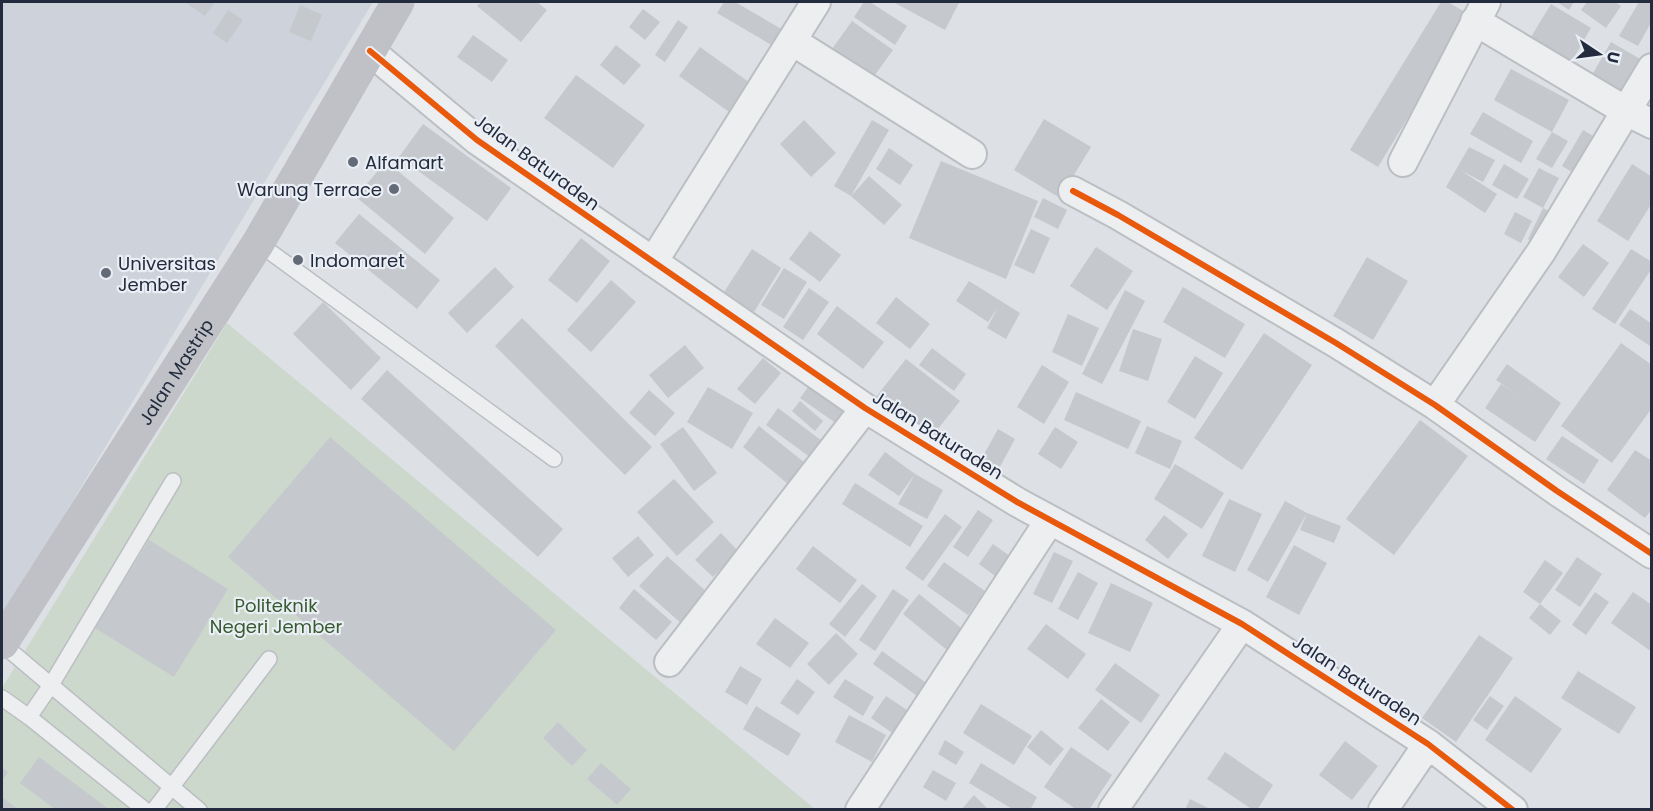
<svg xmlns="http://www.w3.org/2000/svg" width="1653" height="811" font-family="Poppins,sans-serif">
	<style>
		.built { fill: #ced3db }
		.green { fill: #cdd8cd }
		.building { fill: #c5c8cc }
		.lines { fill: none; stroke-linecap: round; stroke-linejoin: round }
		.service-casing { stroke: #bbbec2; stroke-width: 18 }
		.minor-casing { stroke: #bbbec2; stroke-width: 32 }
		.service { stroke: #edeef0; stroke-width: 15 }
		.minor { stroke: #edeef0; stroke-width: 28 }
		.secondary { stroke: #bfc1c7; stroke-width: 33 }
		.cycleway-casing { stroke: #eaeef5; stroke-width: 10 }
		.cycleway { stroke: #e8590c; stroke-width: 6 }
		.poi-dot { fill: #646b78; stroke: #eaeef5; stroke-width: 2 }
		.labels { text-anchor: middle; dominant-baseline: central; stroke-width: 4.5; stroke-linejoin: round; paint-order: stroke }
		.poi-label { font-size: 18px; fill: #232c3e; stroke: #eaeef5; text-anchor: start }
		.street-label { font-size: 18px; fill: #232c3e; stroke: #eaeef5 }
		.park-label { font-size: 18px; fill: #365b2f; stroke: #eaeef5 }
	</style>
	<rect width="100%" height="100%" fill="#dde0e4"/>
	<path class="built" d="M2,2H373L47,544L2,614Z"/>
	<path class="green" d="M227,323L815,809H2V688Z"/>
	<path class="building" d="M185,2H215L205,16Z
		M481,2H537L547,10L521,42L477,6Z
		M724,2H735L790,34L780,50L717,13Z
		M864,2H870L907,26L895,45L854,17Z
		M893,2H955L959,3L945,30Z
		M1441,2H1448L1470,15L1378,167L1350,150Z
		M1557,2H1574L1569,10Z
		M1587,2H1615L1621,6L1606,28L1581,10Z
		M1639,2H1652V21L1638,46L1619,36Z
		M1551,4L1591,28L1566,71L1525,47Z
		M300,5L322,15L311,41L289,32Z
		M643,9L660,22L645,40L629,27Z
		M228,10L243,20L227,43L213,33Z
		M678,20L688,27L665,62L655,55Z
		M852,21L893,50L872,79L832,49Z
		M473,35L508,60L492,82L457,57Z
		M1611,42L1642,60L1619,98L1589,80Z
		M616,45L641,65L624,85L600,65Z
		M700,47L753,85L732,114L679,76Z
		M1511,69L1569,100L1552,132L1494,100Z
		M576,75L645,125L613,168L544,118Z
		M1483,112L1533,141L1521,163L1470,134Z
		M1044,119L1091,147L1060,198L1014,170Z
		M804,120L836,153L811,177L780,144Z
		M872,120L889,130L851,196L834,186Z
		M423,124L511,188L487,221L399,157Z
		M1583,130L1603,142L1582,178L1562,166Z
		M1552,132L1568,141L1552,168L1536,159Z
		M1469,147L1495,160L1483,182L1460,170L1497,194L1485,213L1446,187Z
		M889,148L913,165L900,185L876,169Z
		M386,161L454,218L425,254L356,197Z
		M941,161L1038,201L1006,279L909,238Z
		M1504,164L1529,179L1517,199L1492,185Z
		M1632,164L1652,177V203L1628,241L1597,221Z
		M1539,168L1559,178L1543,208L1523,197Z
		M869,176L902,205L884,225L851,196Z
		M1043,198L1067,210L1058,229L1034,217Z
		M1543,208L1559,216L1544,247L1528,239Z
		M1515,212L1532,221L1521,243L1504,234Z
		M359,214L440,280L417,309L335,243Z
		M1031,229L1050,238L1034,274L1014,265Z
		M810,231L841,255L820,282L789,259Z
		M581,238L610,261L577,303L548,280Z
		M1583,244L1609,263L1584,297L1558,277Z
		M1096,247L1133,271L1107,310L1070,286Z
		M752,249L781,268L754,312L724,292Z
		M1631,249L1652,262V268L1615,324L1592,309Z
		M1367,257L1408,281L1373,340L1333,316Z
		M495,267L514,287L467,333L448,313Z
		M784,268L807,282L784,319L761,305Z
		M611,280L636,302L591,352L567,330Z
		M969,281L1020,313L1006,339L987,328L998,307L988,322L956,301Z
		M1183,287L1245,324L1225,358L1163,322Z
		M809,288L829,302L803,340L783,327Z
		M1125,290L1145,301L1102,384L1082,374Z
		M896,297L930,324L910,349L876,323Z
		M323,302L381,358L351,390L293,334Z
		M837,306L884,342L863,369L817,334Z
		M1630,309L1652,324L1650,346L1619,325Z
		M1068,314L1099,328L1082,366L1052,352Z
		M522,318L652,447L625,475L495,346Z
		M1133,329L1162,339L1148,381L1119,371Z
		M1264,333L1312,365L1242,470L1194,438Z
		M1621,343L1652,365V408L1612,463L1561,426Z
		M685,345L704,368L668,398L649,375Z
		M932,348L966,374L954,391L919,365Z
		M1195,356L1223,373L1195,419L1167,402Z
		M763,358L781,373L755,404L737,389Z
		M906,359L960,401L930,439L876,397Z
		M1507,364L1561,403L1535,442L1485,408L1501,384L1521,397L1496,380Z
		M1042,365L1069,382L1044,424L1017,407Z
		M387,370L563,529L538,557L361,399Z
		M814,379L853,408L840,426L800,398Z
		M708,387L753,413L732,449L687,422Z
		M649,390L675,413L655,436L629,413Z
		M1076,392L1141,421L1128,449L1064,420Z
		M800,401L823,421L815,431L792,411Z
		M778,408L826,444L814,460L766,425Z
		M1420,420L1468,456L1394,555L1346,519Z
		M759,426L805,463L788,484L743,447Z
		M1147,426L1182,441L1170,469L1135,453Z
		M683,427L717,473L694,491L660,444Z
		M1055,427L1078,442L1061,469L1038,454Z
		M998,429L1015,439L995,476L977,467Z
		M1562,436L1599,460L1584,484L1546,459Z
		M330,437L556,630L454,751L228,557Z
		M1635,450L1652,461V509L1645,518L1607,490Z
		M885,452L915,474L943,490L927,519L898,504L915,474L899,496L868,475Z
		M1175,464L1224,493L1202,529L1154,499Z
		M674,479L714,522L677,556L637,512Z
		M855,483L923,526L910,547L842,504Z
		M1229,499L1262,514L1235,572L1202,556Z
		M1285,501L1307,513L1268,582L1247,570Z
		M978,510L993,520L968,557L953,547Z
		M1307,513L1341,526L1334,543L1300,530Z
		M945,514L962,527L923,581L905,568Z
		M1164,515L1188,534L1168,559L1145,540Z
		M721,533L738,551L713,577L695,560Z
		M638,536L654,555L628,577L612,558Z
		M149,540L228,589L174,677L95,628Z
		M993,544L1010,556L995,576L979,564Z
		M1294,545L1327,563L1299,615L1266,597Z
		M813,546L857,580L840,603L796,569Z
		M1054,552L1073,561L1052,603L1033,594Z
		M667,556L709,594L682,624L639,586Z
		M1577,557L1602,574L1580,607L1555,590Z
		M1545,560L1563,573L1540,604L1523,592Z
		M944,562L985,591L968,615L927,586Z
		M1078,572L1098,583L1078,620L1058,609Z
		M1111,583L1153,603L1130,652L1088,633Z
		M862,584L877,596L845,637L829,624Z
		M634,589L672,622L656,640L619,608Z
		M893,589L909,600L875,651L859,640Z
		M1595,592L1609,602L1586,635L1572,625Z
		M1633,592L1652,605V652L1611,623Z
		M919,594L965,631L948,651L903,614Z
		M1540,604L1561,621L1550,635L1529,618Z
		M775,618L809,643L790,668L756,644Z
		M1046,624L1086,654L1068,679L1027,649Z
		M836,633L858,654L829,685L807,664Z
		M1479,635L1513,658L1456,742L1422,718Z
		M882,651L929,685L920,698L873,664Z
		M1115,663L1160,695L1141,723L1095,690Z
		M740,666L762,679L747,705L725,692Z
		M1578,671L1636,707L1619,734L1561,698Z
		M797,679L815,692L798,715L780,703Z
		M845,679L874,697L863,716L833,697Z
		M886,696L910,712L895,735L871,718Z
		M1490,696L1504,706L1487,730L1473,720Z
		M1515,696L1562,729L1531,773L1485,740Z
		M1101,699L1130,722L1108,751L1078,728Z
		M981,704L1032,736L1014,765L963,733Z
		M756,706L801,734L788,756L743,729Z
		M849,715L886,735L872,762L835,742Z
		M558,722L587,750L572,766L543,738Z
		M1041,730L1064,749L1050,766L1027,747Z
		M945,740L964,752L956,765L938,754Z
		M1345,741L1378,766L1352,800L1319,775Z
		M1071,747L1112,775L1089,810H1077L1044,787Z
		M1225,752L1273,785L1257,810H1253L1207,779Z
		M39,757L110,810H56L20,783Z
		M601,763L631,789L617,805L587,779Z
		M981,763L1037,797L1030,810H1014L969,783Z
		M2,768L8,772L2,781Z
		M933,770L956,783L946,801L923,787Z
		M974,795L989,810H961Z
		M2,797L19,810H2Z
		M1190,799L1212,810H1185Z"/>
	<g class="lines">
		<defs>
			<path id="service" d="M258,243L554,459
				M2,644L199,810
				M2,698L29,717L145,810
				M29,717L51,685L173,481
				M154,810L269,659"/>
			<path id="minor" d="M1475,21L1626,111L1652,124
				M792,41L972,154
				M370,51L477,140L865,408L1017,502L1242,624L1428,744L1513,810
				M1403,162L1486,2
				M1073,191L1118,215L1336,343L1435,405L1557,491L1652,554
				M653,262L816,2
				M1435,405L1541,252L1652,68
				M669,662L865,408
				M860,810L1050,520
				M1113,810L1242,624
				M1383,810L1428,744"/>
		</defs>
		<use href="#service" class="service-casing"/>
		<use href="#minor" class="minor-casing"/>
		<use href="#service" class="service"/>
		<use href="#minor" class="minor"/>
		<path class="secondary" id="s1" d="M2,643L258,243L398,2"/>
		<defs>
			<path id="cycleway" d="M370,51L477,140L865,408L1017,502L1242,624L1428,744L1513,810
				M1073,191L1118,215L1336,343L1435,405L1557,491L1652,554"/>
		</defs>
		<use href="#cycleway" class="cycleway-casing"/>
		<use href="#cycleway" class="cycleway"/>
	</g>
	<g class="poi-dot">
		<circle cx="353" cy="162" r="6"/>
		<circle cx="394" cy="189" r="6"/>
		<circle cx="298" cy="260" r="6"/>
		<circle cx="106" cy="273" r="6"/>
	</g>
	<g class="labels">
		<g class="poi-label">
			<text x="365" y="162">Alfamart</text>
			<text x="382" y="189" text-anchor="end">Warung Terrace</text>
			<text x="310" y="260">Indomaret</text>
			<text x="118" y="263">Universitas<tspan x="118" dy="21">Jember</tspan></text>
		</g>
		<g class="street-label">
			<text transform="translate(537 162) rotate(36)">Jalan Baturaden</text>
			<text stroke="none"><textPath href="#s1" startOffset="322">Jalan Mastrip</textPath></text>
			<text transform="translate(938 435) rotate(32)">Jalan Baturaden</text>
			<text transform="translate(1357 680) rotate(33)">Jalan Baturaden</text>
		</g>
		<g class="park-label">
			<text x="276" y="605">Politeknik<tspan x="276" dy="21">Negeri Jember</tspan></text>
		</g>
	</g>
	<rect width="1653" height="811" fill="none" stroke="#232c3e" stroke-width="6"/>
	<g transform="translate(1599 54) rotate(103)" stroke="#eaeef5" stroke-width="4.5" paint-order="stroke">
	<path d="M0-4.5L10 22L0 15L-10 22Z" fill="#232c3e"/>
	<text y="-9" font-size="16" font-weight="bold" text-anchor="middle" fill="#232c3e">U</text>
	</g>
</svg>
